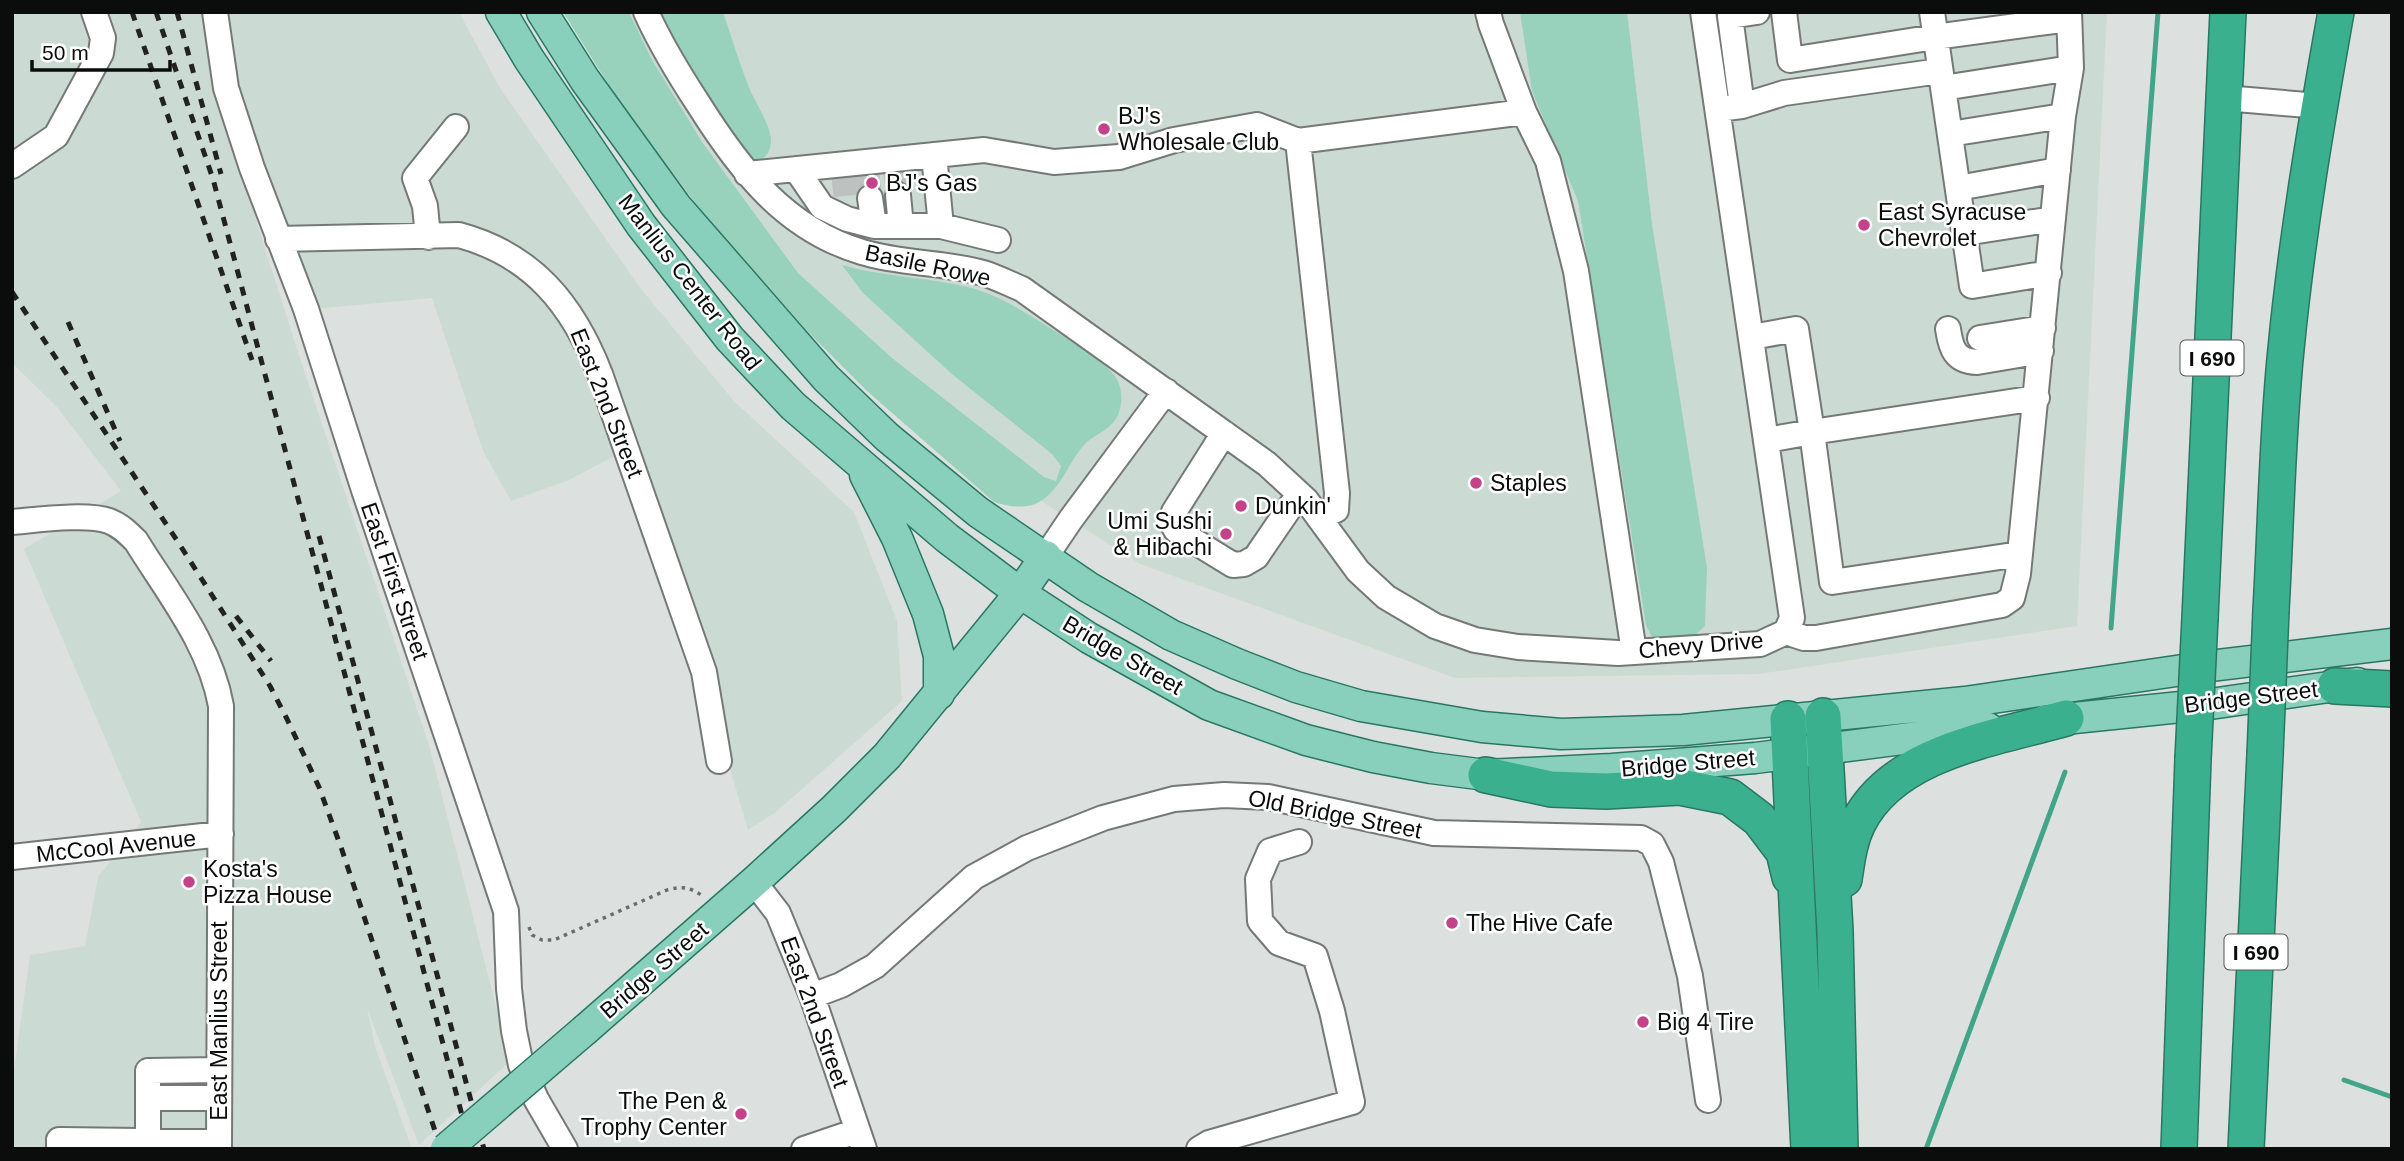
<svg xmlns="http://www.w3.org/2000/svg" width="2404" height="1161" font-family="Arial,sans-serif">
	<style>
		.built { fill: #ccdad4 }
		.green { fill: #98d2bd }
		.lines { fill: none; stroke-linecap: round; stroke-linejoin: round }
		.stream { stroke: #43a588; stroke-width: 5 }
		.minor-tunnel { stroke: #bdc1bf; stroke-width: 24; stroke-dasharray: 24 12; stroke-linecap: butt }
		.minor-casing { stroke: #747977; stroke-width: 28 }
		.major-casing { stroke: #2a7761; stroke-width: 33 }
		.highway-casing { stroke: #2a7761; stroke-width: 38 }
		.path { stroke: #696d6b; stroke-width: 3.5; stroke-dasharray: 3.5 5; stroke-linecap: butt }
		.minor { stroke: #fff; stroke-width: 24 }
		.major { stroke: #89d0bc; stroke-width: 30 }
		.highway { stroke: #3bb08f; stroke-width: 35 }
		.rail { stroke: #202322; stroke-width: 5; stroke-dasharray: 9 9; stroke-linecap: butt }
		.major-bridge-casing { stroke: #2a7761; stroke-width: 33; stroke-linecap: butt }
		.highway-bridge-casing { stroke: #2a7761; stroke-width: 38; stroke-linecap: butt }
		.major-bridge { stroke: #89d0bc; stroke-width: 30 }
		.highway-bridge { stroke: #3bb08f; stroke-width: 35 }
		.poi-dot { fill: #c44289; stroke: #fff; stroke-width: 2.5 }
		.labels { text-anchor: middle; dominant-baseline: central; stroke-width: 5; stroke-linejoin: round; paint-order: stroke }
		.shield { fill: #fff; stroke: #545655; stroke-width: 2 }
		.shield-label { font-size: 21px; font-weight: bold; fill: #0b0d0c }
		.poi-label { font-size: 23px; fill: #0b0d0c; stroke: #fff; text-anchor: start }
		.street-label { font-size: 23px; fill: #0b0d0c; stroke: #fff }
	</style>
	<rect width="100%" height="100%" fill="#dce1df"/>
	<path class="built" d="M12,12H459L500,88L641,289L734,401L854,512L897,621L902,701L776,812L748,830L635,445L569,480L511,501L483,451L432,298L314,309L294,306L211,78L297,349L429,745L510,1061L419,1145L367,1008L375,1046L412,1149H12V1084L30,955L85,946L98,877L141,822L24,549L121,491L57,407L12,363Z
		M622,12H2107L2077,626L1759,674L1455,678L1140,564L1016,485L790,278L644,82Z"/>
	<path class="green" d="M563,12H629L652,60L702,142L798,273L892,358L1044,477L1056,481L1061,466L1052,454L953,375L863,293L842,265C883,277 926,277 968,287C1003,296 1032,317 1063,336C1079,347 1102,359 1114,375C1123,386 1123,403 1118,415C1111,430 1097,433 1086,443C1068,461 1061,493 1035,504C1021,509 1007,506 994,502L867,391L808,332L700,209L627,114Z
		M655,12H723C732,38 740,65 750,90C756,103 771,127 771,140C771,158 758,165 742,161Z
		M1520,12H1627L1652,224L1707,568L1705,626L1687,642L1653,640L1646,625L1578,201L1532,91Z"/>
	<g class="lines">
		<path class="stream" d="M2111,628L2158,12
			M2344,1080L2392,1097
			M1926,1149L2065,772"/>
		<path class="minor-tunnel" d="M895,167L898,195
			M867,169L870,198
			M843,172L846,200"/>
		<defs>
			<path id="minor" d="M215,12L226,88L252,168L306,309L364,490L506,911L509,989L514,1031L521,1065L536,1099L565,1149
				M646,12C661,45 680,76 699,105C740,170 785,229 862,252C901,264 944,262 983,273C996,277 1010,284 1022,289L1267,464L1306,500L1358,571L1386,597L1435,626L1475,640L1518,647L1618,653L1760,644L1786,632L1792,618L1703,12
				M1488,12L1491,24L1524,112
				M1784,12L1790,60L1935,37L2069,19
				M1932,12L1972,286L2049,273
				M2069,12L2071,68
				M2225,98L2319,106
				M1742,106L1730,16L1757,12
				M1718,109L1742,106L1784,93L1940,71
				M1950,134L2063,116
				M1298,141L1337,493L1336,510L1319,518
				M934,155L941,226
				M12,166L56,136L101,53L103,38L94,12
				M796,169L822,207L847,219L874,226H941L998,240
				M747,174L984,150L1054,162L1119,157L1174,140L1257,125L1298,141L1524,112L1548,161L1576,271L1634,652
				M1958,188L2058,170
				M898,195L901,226
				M870,198L874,226
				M1965,233L2053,219
				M428,237L425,206L415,178L456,127
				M278,239L459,235C533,255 573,305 600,374L704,672L719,761
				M1948,329C1951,349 1955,361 1977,362L2041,351
				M1752,337L1796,329L1812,432L1767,440
				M1980,338L2043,328
				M1224,433L1174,512L1171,521L1176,530L1233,565L1244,564L1256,557L1299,494
				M12,522C36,520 87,513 109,521C120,525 128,533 136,541C168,593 210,644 221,706L219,1149
				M2020,554L1832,582L1812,432L2037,398
				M1046,556L1071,519L1166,391
				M1786,632L1804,638H1816L2002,605L2012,598L2018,574L2063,116L2071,68L1943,88
				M12,857L221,834
				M754,882L778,913L812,996L864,1149
				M812,996L841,985L875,966L974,877L1027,848L1103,818L1174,799L1224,795L1268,797L1434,833L1641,838L1652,844L1661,862L1690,976L1708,1100
				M148,1098H219
				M148,1141V1071L219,1070
				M59,1149V1140L219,1142
				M804,1149L857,1131
				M1199,1149L1209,1143L1352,1102L1332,1011L1315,956L1279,943L1260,921L1258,879L1270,851L1299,842"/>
			<path id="major" d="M501,12L529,59L641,225L730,339L793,406L947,538L1020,593L1089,638L1209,705L1306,740L1373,757L1431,768L1486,775L1612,769L1755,758L1988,728
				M542,12L585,80L676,206L826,378L887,437L978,512L1088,587L1171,635L1237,664L1296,687L1361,706L1482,727L1561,734L1683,730L1965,702L2210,666L2392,644
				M865,475L897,538L928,614L939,656V694
				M2045,721L2210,704L2357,683
				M586,1029L754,882L834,809L887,756L1020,593L1046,556"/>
			<path id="highway" d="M2271,610C2276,524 2277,436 2286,349C2297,236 2316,124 2336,12
				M2200,618L2228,12
				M2335,686L2392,689
				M1823,716L1835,931L1840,1149
				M1788,719L1809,1149
				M1486,775L1551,789L1606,791L1680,787L1730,797L1759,819L1784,852L1790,877
				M1844,879C1847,860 1849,841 1858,823C1894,751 1997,738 2066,718
				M2179,1149L2193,759
				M2246,1149L2265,755"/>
		</defs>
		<use href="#minor" class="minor-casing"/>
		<use href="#major" class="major-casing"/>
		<use href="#highway" class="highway-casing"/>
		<path class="path" d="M529,927L532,935L542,940H554L667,890C683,886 690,887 704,897"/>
		<use href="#minor" class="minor"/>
		<use href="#major" class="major"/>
		<use href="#highway" class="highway"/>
		<path class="rail" d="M132,12L252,360
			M156,12L213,179L471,1149
			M177,12L221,174
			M12,292L178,542L270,686L287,719L319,787L342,850L441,1149
			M68,322L120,441
			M319,536L484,1149
			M236,616L271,661"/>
		<defs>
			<path id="major-bridge" d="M446,1149L586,1029"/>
			<path id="highway-bridge" d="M2265,755L2271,610
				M2193,759L2200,618"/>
		</defs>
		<use href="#major-bridge" class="major-bridge-casing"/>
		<use href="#highway-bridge" class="highway-bridge-casing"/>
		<use href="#major-bridge" class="major-bridge"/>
		<use href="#highway-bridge" class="highway-bridge"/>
	</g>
	<g class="poi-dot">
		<circle cx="1104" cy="129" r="7"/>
		<circle cx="872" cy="183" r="7"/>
		<circle cx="1864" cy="225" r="7"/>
		<circle cx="1476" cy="483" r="7"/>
		<circle cx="1241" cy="506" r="7"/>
		<circle cx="1226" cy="534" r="7"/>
		<circle cx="189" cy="882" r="7"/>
		<circle cx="1452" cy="923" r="7"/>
		<circle cx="1643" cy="1022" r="7"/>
		<circle cx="741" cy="1114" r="7"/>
	</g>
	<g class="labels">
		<g class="shield">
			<rect x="2180.5" y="340.5" width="63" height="35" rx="5"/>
			<rect x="2224.5" y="934.5" width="63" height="35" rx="5"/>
		</g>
		<g class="shield-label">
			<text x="2212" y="358">I 690</text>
			<text x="2256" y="952">I 690</text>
		</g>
		<g class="poi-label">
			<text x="1118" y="116">BJ's<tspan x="1118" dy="26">Wholesale Club</tspan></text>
			<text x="886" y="183">BJ's Gas</text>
			<text x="1878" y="212">East Syracuse<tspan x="1878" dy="26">Chevrolet</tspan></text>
			<text x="1490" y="483">Staples</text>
			<text x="1255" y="506">Dunkin'</text>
			<text x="1212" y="521" text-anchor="end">Umi Sushi<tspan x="1212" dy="26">&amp; Hibachi</tspan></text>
			<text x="203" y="869">Kosta's<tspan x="203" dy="26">Pizza House</tspan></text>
			<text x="1466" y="923">The Hive Cafe</text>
			<text x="1657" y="1022">Big 4 Tire</text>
			<text x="727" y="1101" text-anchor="end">The Pen &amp;<tspan x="727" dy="26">Trophy Center</tspan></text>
		</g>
		<g class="street-label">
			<text transform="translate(928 265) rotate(12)">Basile Rowe</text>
			<text transform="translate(690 282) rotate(52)">Manlius Center Road</text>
			<text transform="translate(607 403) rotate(68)">East 2nd Street</text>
			<text transform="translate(395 581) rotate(71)">East First Street</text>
			<text transform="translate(1701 645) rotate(-5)">Chevy Drive</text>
			<text transform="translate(1123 655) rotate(30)">Bridge Street</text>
			<text transform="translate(2251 697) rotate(-7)">Bridge Street</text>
			<text transform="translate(1688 763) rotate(-5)">Bridge Street</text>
			<text transform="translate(1335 814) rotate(11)">Old Bridge Street</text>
			<text transform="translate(116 846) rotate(-6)">McCool Avenue</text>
			<text transform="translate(654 970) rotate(-41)">Bridge Street</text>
			<text transform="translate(815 1012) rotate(70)">East 2nd Street</text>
			<text transform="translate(219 1021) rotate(-90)">East Manlius Street</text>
		</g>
	</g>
	<rect width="2404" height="1161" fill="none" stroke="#0b0d0c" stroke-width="28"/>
	<path d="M32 60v10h138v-10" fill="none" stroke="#0b0d0c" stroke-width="3.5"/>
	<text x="42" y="60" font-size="21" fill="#0b0d0c" stroke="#ffffff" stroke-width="5" paint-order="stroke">50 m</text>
</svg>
